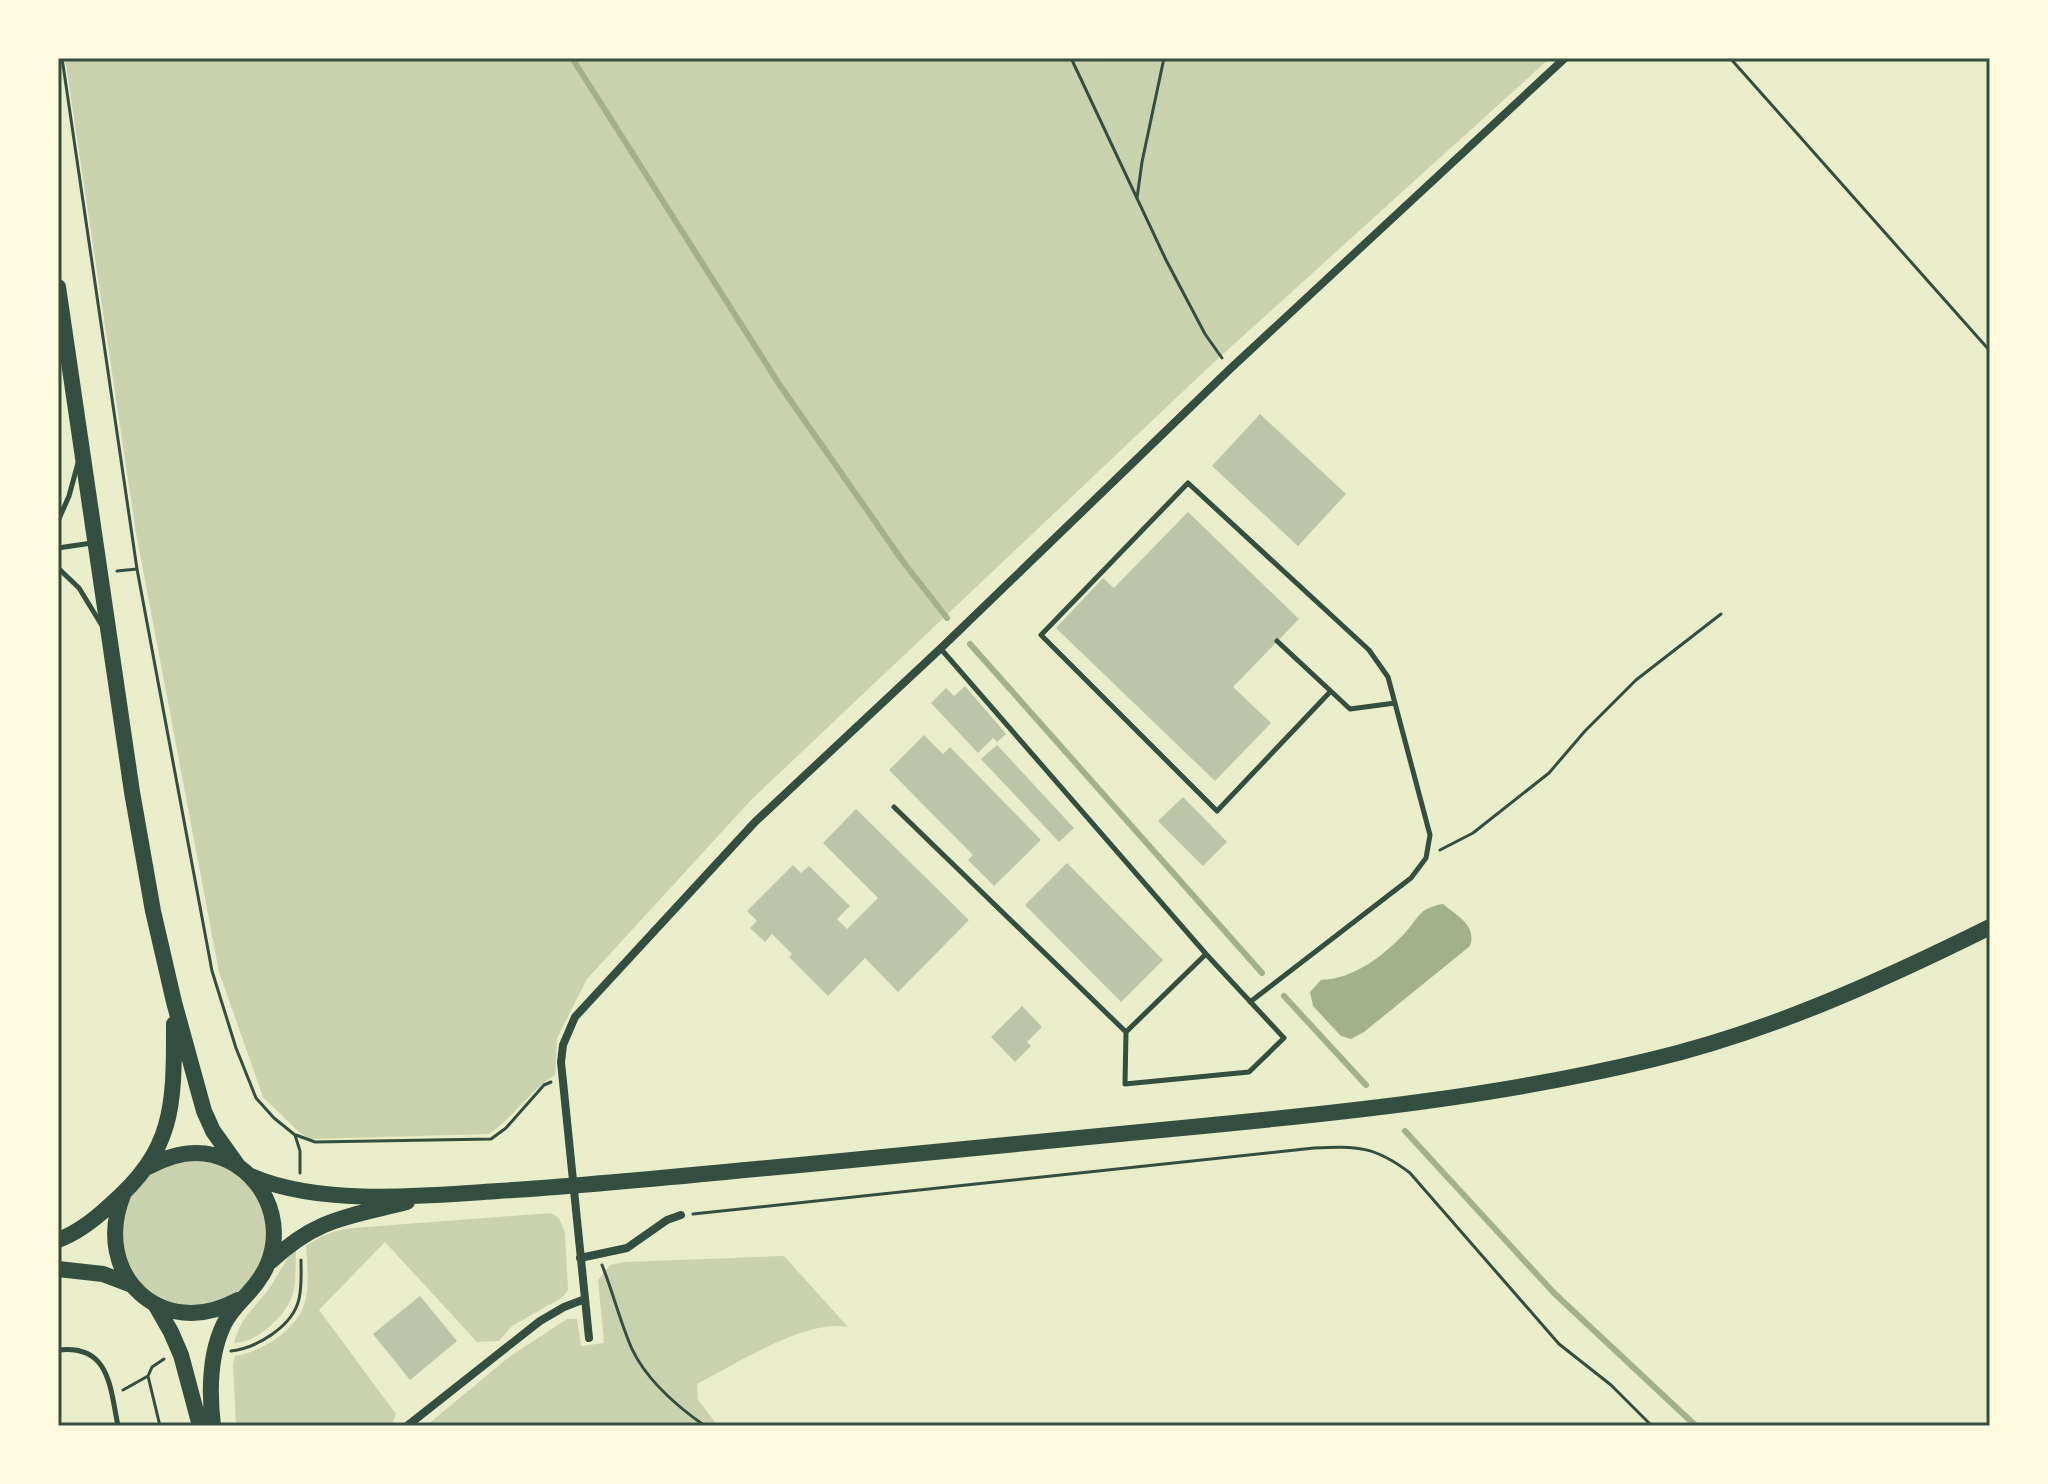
<svg xmlns="http://www.w3.org/2000/svg" width="2048" height="1484" font-family="'Varela Round',sans-serif">
	<style>
		.green { fill: #cad2ad }
		.water { fill: #a3b18a }
		.lines { fill: none; stroke-linecap: round; stroke-linejoin: round }
		.stream { stroke: #a3b18a; stroke-width: 6 }
		.building { fill: #bcc5a7 }
		.path { stroke: #344e41; stroke-width: 3 }
		.service { stroke: #344e41; stroke-width: 5 }
		.minor { stroke: #344e41; stroke-width: 8 }
		.primary { stroke: #344e41; stroke-width: 16 }
		.neatline { fill: none; stroke: #344e41; stroke-width: 3 }
	</style>
	<rect width="100%" height="100%" fill="#e9edc9"/>
	<path class="green" d="M65,58H1550L1210,366L752,799L587,979L557,1038L555,1075C529,1091 514,1117 489,1134L310,1139L300,1133L263,1097L219,972L136,533Z
		M178,1157L228,1163L268,1208L264,1269L231,1303L168,1307L127,1273L117,1221L143,1175Z
		M551,1213L559,1218L565,1233L568,1290L563,1297L512,1326L499,1341L477,1342L385,1242L319,1310L396,1414L391,1426H236L233,1365L235,1356C258,1353 292,1333 302,1310C311,1291 307,1265 306,1246C322,1235 334,1230 353,1228Z
		M296,1247C295,1286 299,1301 268,1328C257,1337 248,1342 234,1343C242,1315 252,1311 268,1290C278,1276 285,1260 296,1247Z
		M784,1256L848,1327C805,1319 736,1364 697,1384L698,1400L718,1426H426L509,1357L567,1319H577L581,1346L604,1343L598,1280L610,1265L624,1262Z"/>
	<path class="water" d="M1443,904C1457,916 1477,925 1470,946L1364,1032L1351,1039L1341,1036L1313,1006L1310,992L1321,980C1353,979 1382,957 1404,934C1419,918 1418,908 1443,904Z"/>
	<g class="lines">
		<path class="stream" d="M572,58L779,384L904,563L947,618
			M970,644L1262,973
			M1284,996L1366,1085
			M1405,1131L1554,1293L1696,1426"/>
	</g>
	<path class="building" d="M1260,414L1346,494L1298,546L1212,466Z
		M1188,512L1299,619L1233,687L1271,723L1215,781L1056,628L1103,578L1114,588Z
		M965,686L1006,734L997,742L993,738L978,753L931,703L946,688L954,696Z
		M924,735L943,754L950,747L1041,840L994,886L968,860L973,855L889,770Z
		M997,745L1074,828L1059,842L981,759Z
		M1183,797L1227,842L1203,866L1158,821Z
		M856,809L969,920L898,992L865,958L828,996L789,957L792,954L772,934L765,942L750,928L757,921L747,911L793,865L801,873L809,866L850,906L837,919L847,929L878,898L823,843Z
		M1067,863L1163,960L1121,1002L1025,905Z
		M1022,1006L1042,1027L1027,1042L1031,1046L1015,1062L991,1037Z
		M420,1296L457,1341L410,1380L373,1334Z"/>
	<g class="lines">
		<path class="path" d="M62,58L137,569L212,971L236,1048L256,1098L274,1118L295,1135L300,1151V1173
			M1071,58L1166,260L1205,334L1222,358
			M1730,58L1990,351
			M1137,198L1142,162L1164,58
			M117,571L137,569
			M1440,850L1473,833L1549,773L1585,731L1636,680L1721,614
			M296,1135L315,1142L491,1139L506,1128L544,1085L551,1082
			M693,1214L1314,1148C1357,1146 1375,1146 1410,1173L1559,1344L1611,1385L1652,1426
			M602,1265C613,1292 620,1322 632,1349C646,1379 678,1407 705,1426
			M231,1351C257,1348 293,1326 299,1299C302,1287 301,1273 301,1260
			M123,1390L148,1376
			M160,1426L148,1376L152,1367L164,1359"/>
		<path class="service" d="M58,521L69,496L78,463
			M58,548L92,543
			M58,568L79,588L101,624
			M1277,641L1350,709L1395,703
			M941,649L1206,954L1284,1038L1249,1072L1125,1084L1126,1032L1206,954
			M894,807L1126,1032
			M1250,1002L1411,878L1426,858L1430,835L1388,677L1369,650L1188,483L1041,635L1217,811L1330,692
			M58,1350C110,1344 110,1387 118,1426"/>
		<path class="minor" d="M580,1258L627,1248L667,1220L681,1215
			M589,1338L561,1062L563,1045L575,1017L755,822L940,649L1230,369L1565,58
			M407,1426L540,1321L564,1307L585,1299"/>
		<path class="primary" d="M58,287L132,792L153,911L174,1002L204,1111L213,1131L238,1166
			M148,1167C173,1153 202,1147 229,1161C274,1184 288,1241 258,1281C248,1296 232,1307 224,1324C209,1355 209,1392 213,1426
			M251,1176C320,1206 423,1196 498,1191C599,1185 700,1174 800,1165C928,1152 1055,1140 1182,1128C1340,1113 1496,1097 1650,1060C1769,1032 1881,981 1990,927
			M123,1195C91,1275 162,1342 238,1300
			M58,1240C77,1233 94,1220 109,1206C175,1150 174,1105 174,1024
			M270,1262C317,1218 347,1217 407,1202
			M58,1269L103,1274L132,1285
			M155,1304L171,1332L181,1355L200,1426"/>
	</g>
	<rect width="2048" height="1484" fill="none" stroke="#fefae0" stroke-width="120"/>
	<rect x="60" y="60" width="1928" height="1364" class="neatline"/>
</svg>
